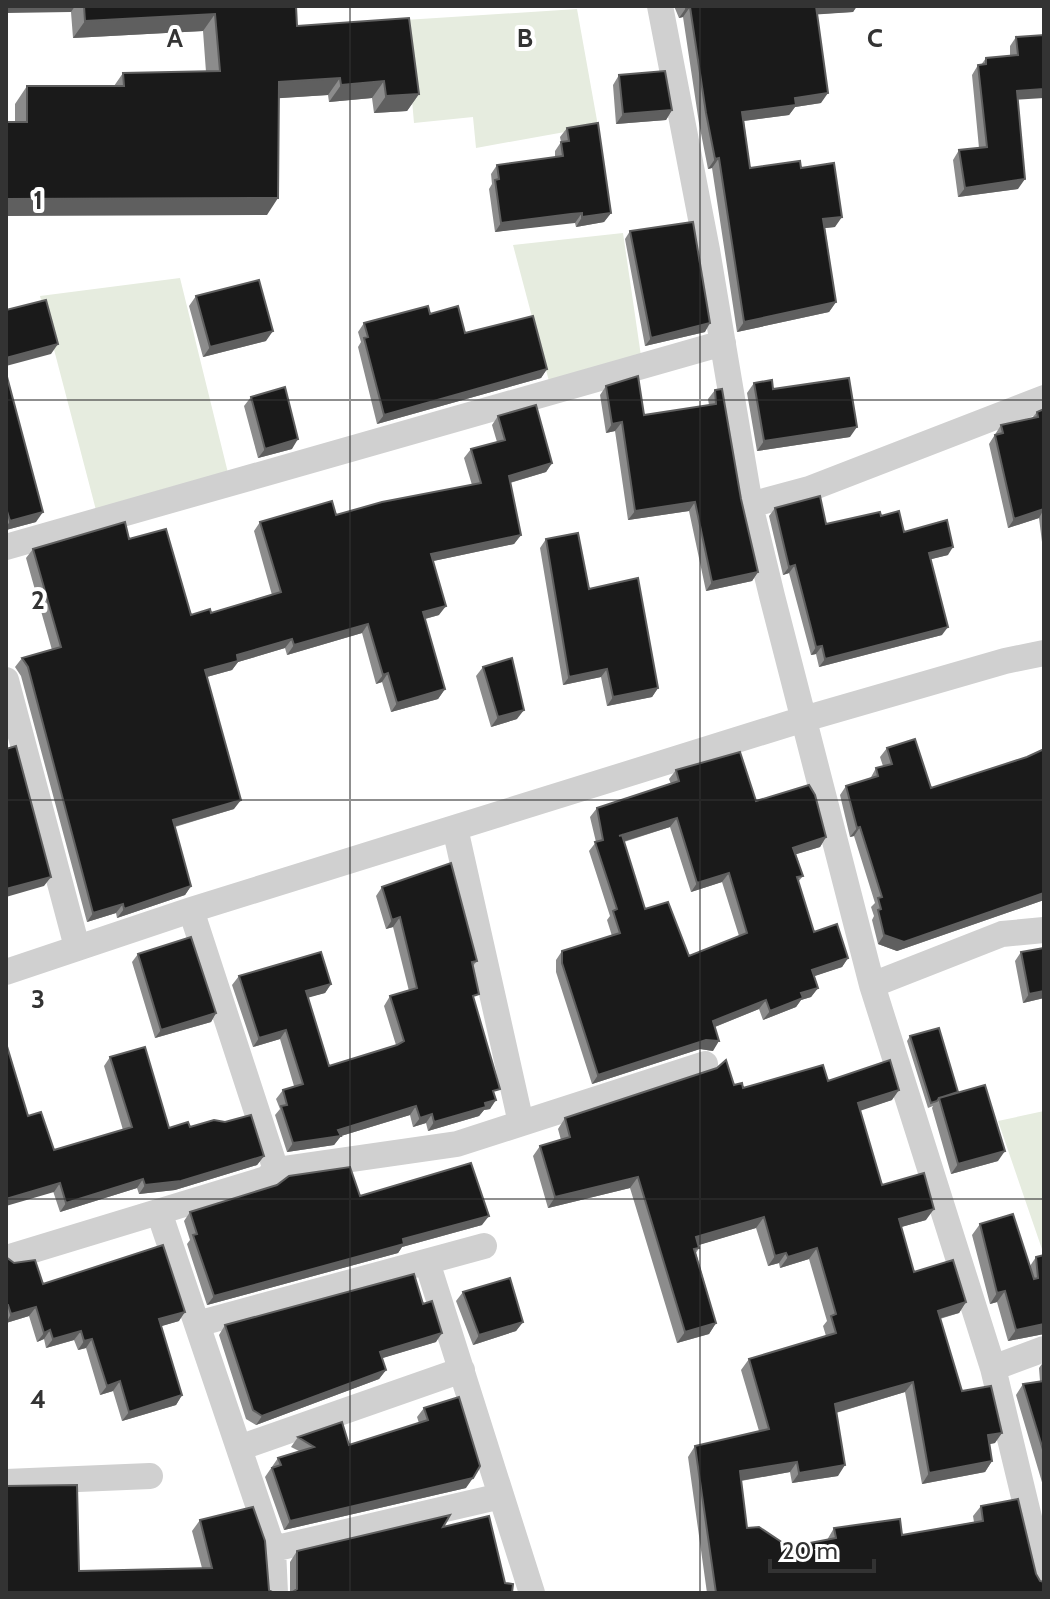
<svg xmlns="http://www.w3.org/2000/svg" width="1050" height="1599" font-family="Cabin,sans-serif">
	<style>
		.green { fill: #e6ecdf }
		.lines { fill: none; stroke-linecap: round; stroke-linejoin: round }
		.street { stroke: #d0d0d0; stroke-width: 26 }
		.wall { fill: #8c8c8c; fill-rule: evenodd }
		.shaded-wall { fill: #5f5f5f }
		.building { fill: #1a1a1a; stroke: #5f5f5f; stroke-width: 2; fill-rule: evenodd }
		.grid { fill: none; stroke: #333; stroke-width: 2; stroke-opacity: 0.55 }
		.grid-label { font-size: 26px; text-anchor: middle; font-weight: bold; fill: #333; stroke: #fff; stroke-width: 8; stroke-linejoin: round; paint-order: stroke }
	</style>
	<rect width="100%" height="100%" fill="#fff"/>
	<path class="green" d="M577,9L598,126L476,148L473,117L414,123L405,20Z
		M623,233L641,356L550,385L513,245Z
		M180,278L230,481L97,514L40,296Z
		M1044,1111V1255L998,1121Z"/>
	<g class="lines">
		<path class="street" d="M660,6L707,250L750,505L772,596L872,985L993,1368L1044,1580
			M750,505L809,489L1044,398
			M6,547L723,343
			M6,680L77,947
			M455,828L521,1123
			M191,910L276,1170L457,1144L705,1064
			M6,972L191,910L804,719L1005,661L1044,653
			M872,985L1002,934L1044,930
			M159,1212L273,1549L275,1593
			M10,1257L266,1179L276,1170
			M427,1262L532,1593
			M197,1324L484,1246
			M993,1368L1044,1349
			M239,1448L462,1370
			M6,1482L150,1476
			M273,1549L501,1496"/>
	</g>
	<path class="wall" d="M6,6H296L297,26L419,94L407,111L374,113L372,98L329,102L328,95L279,98L267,215L15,122V104L27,86H114L123,73L206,72L203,31L73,38L71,12Z
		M674,6H857L853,12L817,14L821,103L795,107L789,115L744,121L750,168H801L835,227L825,228L836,302L829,312L737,332L712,168L708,169L699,123L683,17L679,18Z
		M1044,35L1018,99V189L958,197L953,160L959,150L979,148L972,75L978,65H981L986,58L1010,56V46L1016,37Z
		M619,75L672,110L666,120L616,124L613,85Z
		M567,128L611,213L604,222L576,227L575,223H565L495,232L489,189L492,184L491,174L497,165L555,157V151L561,142L560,137Z
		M630,231L705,332L645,346L625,239Z
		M196,296L266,341L203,357L189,306Z
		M430,314L465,333L547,369L541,378L377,424L358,347L361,342L358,332L364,323Z
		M6,372L36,522L6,530Z
		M754,383L773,389L850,437L757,451L747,393Z
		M606,386L644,415L709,405L708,399L715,390L758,572L752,581L706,591L689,511L628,520L615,431L606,433L600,395Z
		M251,397L292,449L258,458L244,406Z
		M1044,409V558L1039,518L1008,528L989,444L1001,425L1032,418L1037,412Z
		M498,416L552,463L546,472L510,483L521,535L514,544L433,561L439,615L425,619L445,689L438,699L391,712L382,682L376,684L362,633L287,655L285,648L238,662L232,670L207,677L234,809L175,827L191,886L185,895L117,918L116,913L87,922L21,676L15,667L22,658L52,650L26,558L33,549L129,539L191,615L211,613L272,595L254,531L260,522L336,515L472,485L464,458L471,449L497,442L492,425Z
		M775,508L826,524L881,516L904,532L948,555L931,559L942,635L819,667L816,654L811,655L789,573L783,575L769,516Z
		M546,539L589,589L658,688L652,697L607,706L601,677L563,685L540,548Z
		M483,667L517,719L491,727L476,676Z
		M887,748L931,788L1027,757L1044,749V900L897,951L878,944L872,920L874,916L871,907L875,903L854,836L850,837L840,795L846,786L870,779L876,768L883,766L880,757Z
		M676,770L756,801L826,837L820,847L796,854L803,876L798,882L814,932L848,958L842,967L814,976L818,988L811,997L801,1000L796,1007L763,1020L759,1009L715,1027L713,1051L700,1049L592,1084L556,972V960L562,951L612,936L607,920L610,916L589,851L596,842L590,817L597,808L671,784L669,779ZM670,827L691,892L722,882L739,936L689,956L645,909L624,842Z
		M382,887L477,961L473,966L474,1000L495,1096L490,1109L484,1110L479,1116L428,1131L426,1123L413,1127L410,1115L341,1136L334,1145L287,1152L275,1115L280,1109L276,1099L283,1090L294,1086L280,1039L253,1047L232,985L239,976L331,984L325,993L308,997L329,1066L396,1045L384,1006L390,996L409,991L393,927L386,929L376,896Z
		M1021,952L1044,998L1023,1003L1015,961Z
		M138,954L216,1013L211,1022L155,1038L132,962Z
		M910,1036L958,1092L998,1161L951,1174L932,1108L933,1106L928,1108L907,1041Z
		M110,1057L169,1128L190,1127L264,1156L257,1165L175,1190L139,1194L137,1188L60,1212L28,1116L54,1150L123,1130L104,1066Z
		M828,1081L892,1100L860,1110L882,1185L926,1220L901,1227L914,1272L966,1302L959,1313L940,1319L962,1391L995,1443L989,1444L992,1461L985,1472L922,1484L905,1392L836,1413L838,1476L792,1483L790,1472L741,1481L747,1528L789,1547L827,1540L834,1528L902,1535L974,1522L973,1516L981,1506L1036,1574L1040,1581L1044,1593H707L688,1457L695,1446L759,1431L741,1370L749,1359L826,1336L823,1326L827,1321L809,1259L780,1268L779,1263L768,1266L756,1228L698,1245L699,1248L696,1253L716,1323L709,1334L677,1343L630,1188L548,1208L533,1156L540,1146L561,1140L558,1129L565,1118L734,1085L743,1088Z
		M360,1196L482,1225L402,1247L398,1253L207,1305L187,1244L190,1240L184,1221L190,1212Z
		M980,1224L1030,1266L1036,1257L1044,1334L1008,1341L997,1302L990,1304L972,1235Z
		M6,1257L43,1284L179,1321L161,1326L182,1395L176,1405L122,1421L113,1391L100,1395L86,1348L78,1350L74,1340L46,1348L44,1339L37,1342L29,1316L6,1323Z
		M463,1292L523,1322L516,1331L473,1345L456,1301Z
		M225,1325L436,1342L382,1358L386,1370L379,1379L256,1425L246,1419L219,1335Z
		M1044,1361V1489L1016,1395L1023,1384L1040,1381L1039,1368Z
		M424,1408L466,1488L284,1530L265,1477L278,1458L299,1451L291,1447L298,1437L349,1445L419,1423L417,1417Z
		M200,1520L269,1590L79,1571L202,1568L192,1531Z
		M443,1527L505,1583L290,1593V1562L297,1551Z"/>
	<path class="shaded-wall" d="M6,6H75L71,12L6,13Z
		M815,6H857L853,12L809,15Z
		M690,7L683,17L679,18L686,8Z
		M215,14L203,31L73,38L85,21Z
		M340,78L328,95L267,99L279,82Z
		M384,81L372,98L329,102L341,85Z
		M1044,89V98L1010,100L1017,91Z
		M828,93L821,103L795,107L789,115L735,122L742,112L795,98Z
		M419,94L407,111L374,113L386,96Z
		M672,110L666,120L616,124L623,114Z
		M719,158L712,168L708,169L715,159Z
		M1025,179L1018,189L958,197L965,188Z
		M278,198L267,215L6,216V199Z
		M582,213L575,223L495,232L501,223Z
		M611,213L604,222L576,227L582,217Z
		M842,217L835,227L816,229L823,219Z
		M836,302L829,312L737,332L744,322Z
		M710,323L705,332L645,346L651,338Z
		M273,331L266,341L203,357L210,347Z
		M58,344L51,354L6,366V358Z
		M547,369L541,378L377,424L384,415Z
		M622,422L615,431L606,433L612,424Z
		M857,427L850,437L757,451L764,441Z
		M298,439L292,449L258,458L265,449Z
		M552,463L546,472L502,485L509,476Z
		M695,502L689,511L628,520L635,511Z
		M1044,509L1039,518L1008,528L1014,519Z
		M43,512L36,522L6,530V528L10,521Z
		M521,535L514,544L424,563L431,554Z
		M953,547L948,555L924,561L929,553Z
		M795,565L789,573L783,575L789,567Z
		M758,572L752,581L706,591L712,582Z
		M446,606L439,615L417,621L423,612Z
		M368,624L362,633L287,655L294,645Z
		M948,627L942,635L819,667L825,659Z
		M292,639L285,648L238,662L232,670L199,679L205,670L237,655Z
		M822,646L816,654L811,655L816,647Z
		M607,669L601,677L563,685L569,677Z
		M388,673L382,682L376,684L383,675Z
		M658,688L652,697L607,706L613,697Z
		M445,689L438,699L391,712L397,703Z
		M524,710L517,719L491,727L498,717Z
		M241,800L234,809L166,829L173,820Z
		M677,818L670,827L612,845L619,836Z
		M860,827L854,836L850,837L857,828Z
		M826,837L820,847L787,857L793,848Z
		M729,873L722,882L691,892L697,883Z
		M51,877L44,886L6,897V889Z
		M191,886L185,895L117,918L124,909Z
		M1044,893V900L897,951L878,944L884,935Z
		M123,904L116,913L87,922L93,913Z
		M400,917L393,927L386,929L392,920Z
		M848,958L842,967L806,979L812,970Z
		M331,984L325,993L300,1000L306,991Z
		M818,988L811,997L801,1000L796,1007L763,1020L770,1011L801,993Z
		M1044,991V998L1023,1003L1029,994Z
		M766,1000L759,1009L707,1030L713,1021Z
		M216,1013L211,1022L155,1038L161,1030Z
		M286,1030L280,1039L253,1047L259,1038Z
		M706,1040L719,1041L713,1051L700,1049L592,1084L598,1075Z
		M899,1090L892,1100L851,1114L858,1103Z
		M496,1100L490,1109L484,1110L479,1116L428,1131L434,1122L485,1103Z
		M416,1106L410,1115L341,1136L334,1145L287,1152L293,1143Z
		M432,1114L426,1123L413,1127L420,1118Z
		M1005,1151L998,1161L951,1174L958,1164Z
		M264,1156L257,1165L175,1190L139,1194L145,1185Z
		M638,1177L630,1188L548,1208L555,1197Z
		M143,1179L137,1188L60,1212L66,1203Z
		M60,1183L54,1192L6,1206V1199Z
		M934,1209L926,1220L891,1230L899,1219Z
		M489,1216L482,1225L402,1247L398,1253L207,1305L214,1296L403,1239Z
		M764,1217L756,1228L689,1248L696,1237Z
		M817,1248L809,1259L780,1268L788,1257Z
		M786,1253L779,1263L768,1266L775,1256Z
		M1005,1291L997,1302L990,1304L997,1293Z
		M966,1302L959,1313L930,1321L938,1311Z
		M36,1307L29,1316L6,1323L11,1314Z
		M185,1312L179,1321L152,1329L159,1319Z
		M523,1322L516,1331L473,1345L479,1335Z
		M716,1323L709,1334L677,1343L685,1332Z
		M1044,1324V1334L1008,1341L1016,1330Z
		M50,1330L44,1339L37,1342L44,1333Z
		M81,1331L74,1340L46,1348L53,1339Z
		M442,1333L436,1342L373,1361L380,1352Z
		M92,1339L86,1348L78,1350L84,1341Z
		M386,1370L379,1379L256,1425L262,1416Z
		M120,1381L113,1391L100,1395L107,1386Z
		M913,1382L905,1392L828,1415L835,1404Z
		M182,1395L176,1405L122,1421L129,1412Z
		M1002,1433L995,1443L980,1446L988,1435Z
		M992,1461L985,1472L922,1484L929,1473Z
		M797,1462L790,1472L733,1482L740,1471Z
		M845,1465L838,1476L792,1483L799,1473Z
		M473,1478L466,1488L284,1530L290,1521Z"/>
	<path class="building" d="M84,6H296L297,26L409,18L419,94L386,96L384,81L341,85L340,78L279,82L278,198L6,199V122H27V86H124L123,73L220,71L215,14L85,21Z
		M685,6H816L828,93L795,98L796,105L742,112L750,168L800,161L801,168L834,163L842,217L823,219L836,302L744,322L719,158L715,159L706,113L690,7L686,8Z
		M1044,35V89L1017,91L1025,179L965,188L959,150L987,147L978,65L986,64V58L1018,55L1016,37Z
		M665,71L672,110L623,114L619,75Z
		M598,123L611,213L582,217V213L571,214L501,223L495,180L499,179L497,165L563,156L561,142L569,141L567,128Z
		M693,222L710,323L651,338L630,231Z
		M259,280L273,331L210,347L196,296Z
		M46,300L58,344L6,358V310Z
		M428,306L430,314L458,306L465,333L533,316L547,369L384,415L364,338L368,337L364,323Z
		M6,373L43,512L10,521L6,508Z
		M638,376L644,415L716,404L715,390L722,389L741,499L758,572L712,582L695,502L635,511L622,422L612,424L606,386Z
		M849,378L857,427L764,441L754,383L772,380L773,389Z
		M285,387L298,439L265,449L251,397Z
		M536,405L552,463L509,476L521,535L431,554L446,606L423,612L445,689L397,703L388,673L383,675L368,624L294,645L292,639L237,655L238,661L205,670L241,800L173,820L191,886L124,909L123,904L93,913L28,667L22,658L61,647L33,549L125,522L129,539L166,529L191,615L210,609L211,613L281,592L260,522L332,501L336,515L382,502L481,483L471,449L505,440L498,416Z
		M1044,409V509L1014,519L995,435L1003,433L1001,425L1038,417L1037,412Z
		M820,496L826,524L880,512L881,516L899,511L904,532L947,520L953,547L929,553L948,627L825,659L822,646L816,647L795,565L789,567L775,508Z
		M578,533L589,589L638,578L658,688L613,697L607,669L569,677L546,539Z
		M512,658L524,710L498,717L483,667Z
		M915,739L931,788L1027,757L1044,749V893L904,942L884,935L878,910L881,909L878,898L882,897L860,827L857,828L846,786L878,776L876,768L892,764L887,748Z
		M16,746L51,877L6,889V749Z
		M740,752L756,801L809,785L815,795L826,837L793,848L803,876L797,877L814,932L837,924L848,958L812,970L818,988L801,993L803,998L770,1011L766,1000L713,1021L719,1041L706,1040L598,1075L562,963V951L620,933L613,911L617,909L595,842L603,840L597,808L679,781L676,770ZM677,818L697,883L729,873L747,933L689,956L668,902L645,909L622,835L619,836Z
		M451,863L477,961L472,962L479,994L473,996L500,1089L493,1091L496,1100L485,1103L486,1107L434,1122L432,1114L420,1118L416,1106L338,1130L341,1136L293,1143L281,1106L287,1105L283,1090L303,1084L286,1030L259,1038L239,976L321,952L331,984L306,991L329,1066L397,1045L404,1041L390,996L417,988L400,917L392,920L382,887Z
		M191,937L216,1013L161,1030L138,954Z
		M1044,948V991L1029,994L1021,952Z
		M939,1028L958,1092L939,1098L937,1101L931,1103L910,1036Z
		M6,1043L28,1116L41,1112L54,1150L132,1127L110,1057L145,1047L169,1128L188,1122L190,1127L214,1120L225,1122L251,1115L264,1156L181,1181L145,1185L143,1179L66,1203L60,1183L6,1199Z
		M726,1060L734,1085L742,1083L743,1088L823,1065L828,1081L890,1060L899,1090L858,1103L882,1185L924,1173L934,1209L899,1219L914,1272L953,1260L966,1302L938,1311L962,1391L991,1386L1002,1433L988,1435L992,1461L929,1473L913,1382L835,1404L845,1465L799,1473L797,1462L740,1471L747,1528L759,1527L789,1547L836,1538L834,1528L900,1519L902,1535L983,1521L981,1506L1018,1499L1036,1574L1040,1581L1044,1582V1593H716L695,1446L769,1429L749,1359L836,1333L831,1316L836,1314L817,1248L788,1257L786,1253L775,1256L764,1217L696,1237L699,1248L694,1249L716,1323L685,1332L638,1177L555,1197L540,1146L570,1137L565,1118L717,1068Z
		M985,1085L1005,1151L958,1164L939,1098Z
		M471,1163L489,1216L403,1239L404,1244L214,1296L193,1235L197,1234L190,1212L277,1185L289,1176L350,1167L360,1196Z
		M1013,1214L1034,1279L1038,1278L1036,1257L1044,1255V1324L1016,1330L1005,1291L997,1293L980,1224Z
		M163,1245L185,1312L159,1319L182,1395L129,1412L120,1381L107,1386L92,1339L84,1341L81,1331L53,1339L50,1330L44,1333L36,1307L11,1314L8,1305H6V1257L14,1263L35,1260L43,1284Z
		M414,1274L423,1304L432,1301L442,1333L380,1352L386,1370L262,1416L253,1410L225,1325Z
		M510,1278L523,1322L479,1335L463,1292Z
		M1044,1381V1453L1023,1384Z
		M459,1397L480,1466L473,1478L290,1521L272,1468L281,1465L278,1458L314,1447L298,1437L342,1422L349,1445L428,1420L424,1408Z
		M77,1485L79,1571L212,1568L200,1520L253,1507L265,1541L269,1590L274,1593H6V1486Z
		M450,1515L443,1527L489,1516L505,1583L513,1584L512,1593H291L297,1589V1551Z"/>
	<path class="grid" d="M350,6V1593M700,6V1593M6,400H1044M6,800H1044M6,1199H1044"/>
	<g class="grid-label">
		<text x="175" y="47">A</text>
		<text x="525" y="47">B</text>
		<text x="875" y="47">C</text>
		<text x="38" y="209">1</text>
		<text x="38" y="609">2</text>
		<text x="38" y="1008">3</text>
		<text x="38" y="1408">4</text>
	</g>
	<rect width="1050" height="1599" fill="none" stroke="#333333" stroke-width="16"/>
	<path d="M770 1559v12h104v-12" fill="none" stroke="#333333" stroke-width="4"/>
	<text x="782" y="1559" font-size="24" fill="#333333" stroke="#ffffff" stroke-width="6" paint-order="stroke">20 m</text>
</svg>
